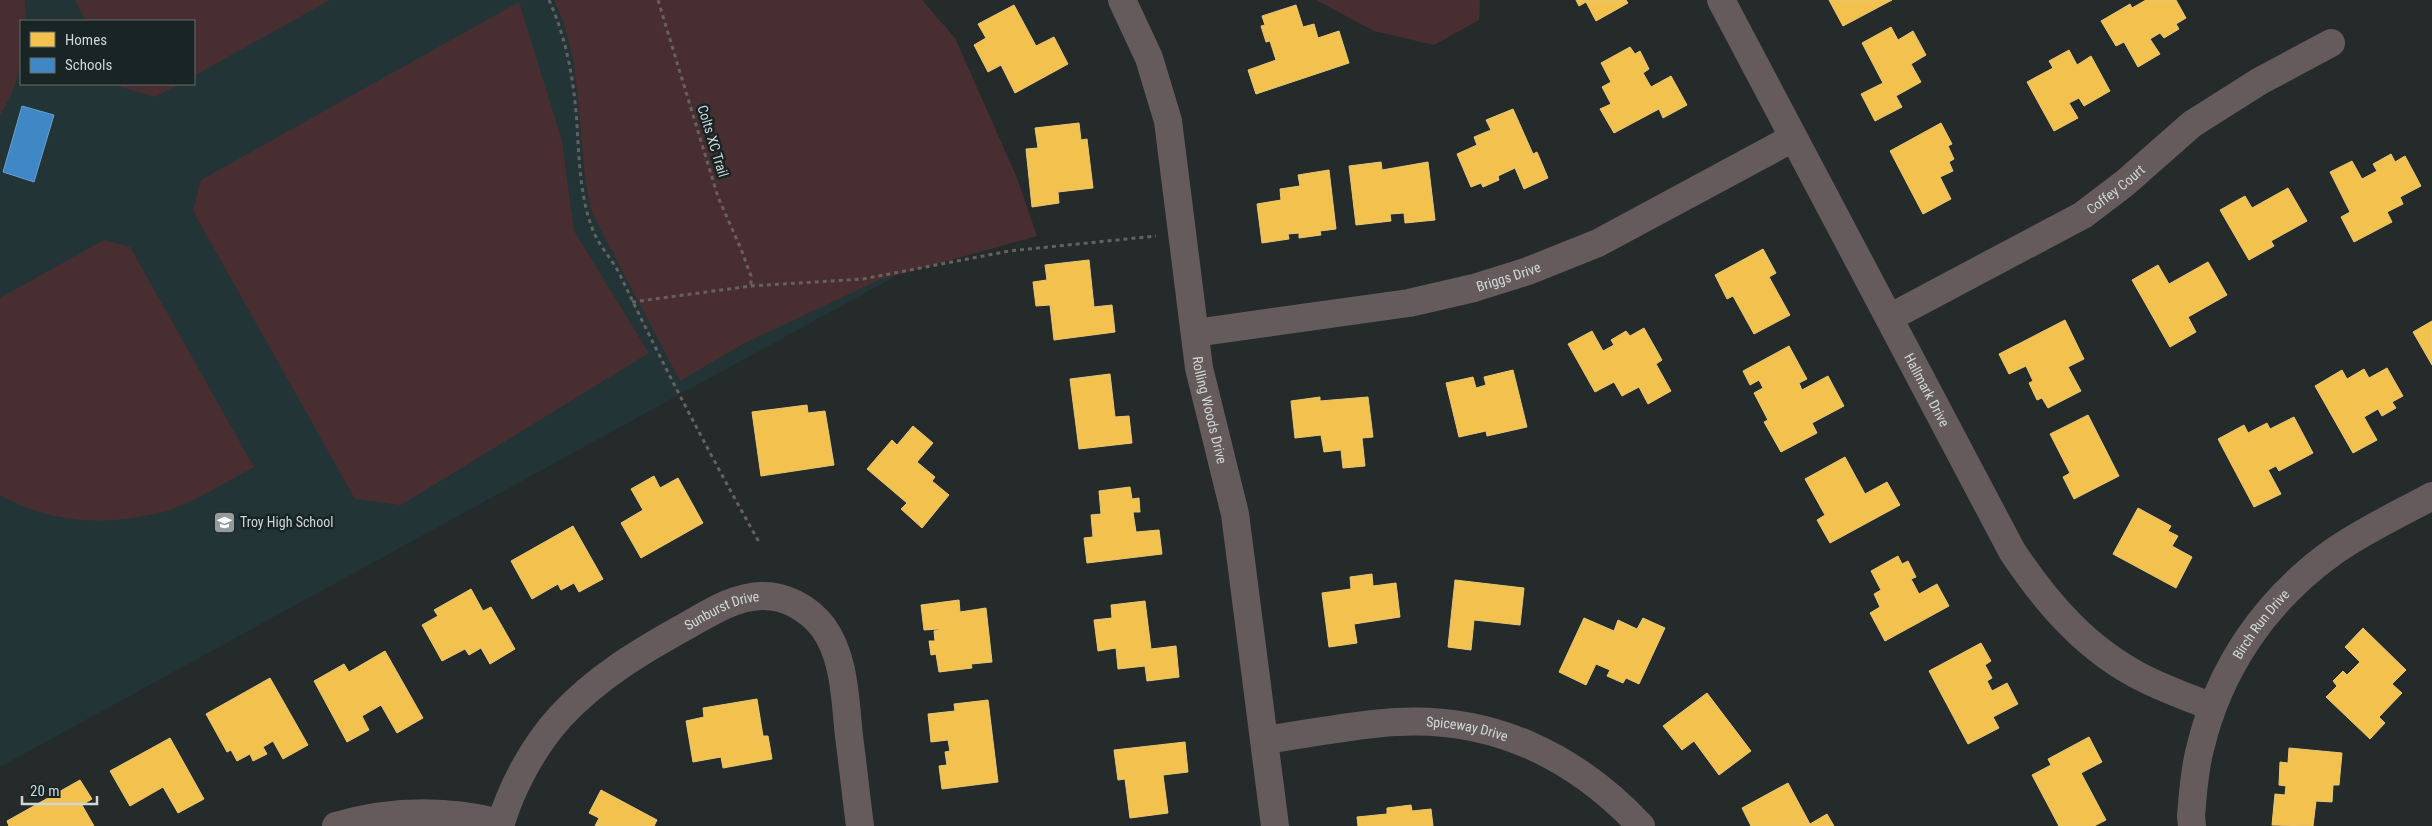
<svg xmlns="http://www.w3.org/2000/svg" width="2432" height="826" font-family="'Roboto Condensed',sans-serif">
	<style>
		.built { fill: #223435; fill-rule: evenodd }
		.green { fill: #492e31 }
		.homes { fill: #f2c14e; stroke: #e8c877 }
		.schools { fill: #3f88c5; stroke: #6aa0ca }
		.lines { fill: none; stroke-linecap: round; stroke-linejoin: round }
		.path { stroke: #666061; stroke-width: 3; stroke-dasharray: 4 4; stroke-linecap: butt }
		.minor { stroke: #665b5c; stroke-width: 28 }
		.labels { text-anchor: middle; dominant-baseline: central; stroke-width: 5; stroke-linejoin: round; paint-order: stroke }
		.street-label { font-size: 14px; fill: #cfd7d7; stroke: #192424 }
		.poi-label { font-size: 14px; fill: #cfd7d7; stroke: #192424; text-anchor: start }
	</style>
	<rect width="100%" height="100%" fill="#252b2b"/>
	<path class="built" d="M0,0H750L896,276L0,767ZM21,21H194V84H21Z"/>
	<path class="green" d="M0,0H25L26,21H21C21,60 22,81 0,115Z
		M75,0H330L194,76V21H86Z
		M554,0H922L955,38L1017,178L1037,236L879,280L743,344L680,381L592,213C575,145 586,63 554,0Z
		M1316,0H1480L1479,20L1434,45L1374,31Z
		M519,2L562,141L574,231L649,353L401,505L355,499L193,211L201,180Z
		M120,84H179L155,97L121,87Z
		M104,240L130,247L254,467C228,481 202,497 175,508C167,512 157,513 149,515C98,526 46,521 0,495V298Z"/>
	<path class="homes" d="M1576,0H1626L1628,3L1596,21L1586,2L1579,6Z
		M1829,0H1892L1843,26Z
		M2146,0H2176L2186,18L2176,24L2179,29L2164,38L2160,33L2150,39L2160,54L2138,67L2124,42L2116,46L2101,21L2130,4L2132,8Z
		M1014,5L1036,46L1054,37L1068,64L1015,93L1001,65L988,72L974,45L986,38L978,24Z
		M1296,5L1303,27L1314,24L1318,38L1339,31L1349,63L1256,94L1248,70L1276,60L1270,41L1266,42L1261,26L1265,25L1262,16Z
		M1891,27L1898,40L1913,31L1926,55L1911,64L1921,82L1896,96L1902,107L1875,121L1861,94L1883,83L1862,43Z
		M1630,47L1635,54L1640,51L1649,69L1643,73L1651,87L1671,76L1687,105L1663,118L1659,109L1614,133L1600,109L1611,104L1602,87L1611,82L1601,63Z
		M2069,50L2077,65L2091,56L2110,91L2084,106L2079,98L2069,103L2078,118L2054,131L2027,82L2053,68L2049,61Z
		M1513,109L1533,154L1537,152L1548,178L1524,189L1515,168L1498,176L1499,180L1483,187L1481,183L1471,187L1457,154L1477,145L1474,137L1491,130L1486,120Z
		M1079,123L1081,140L1087,139L1093,188L1058,192L1059,203L1032,207L1026,149L1038,148L1035,128Z
		M1941,123L1952,144L1948,146L1954,159L1949,162L1953,171L1940,177L1951,199L1923,214L1890,151Z
		M2391,154L2395,162L2405,156L2421,186L2400,197L2403,204L2387,212L2392,222L2354,242L2341,217L2350,212L2330,172L2352,161L2362,179L2377,171L2373,164Z
		M1381,162L1382,170L1428,162L1435,220L1405,223L1404,213L1390,214L1391,221L1356,225L1349,166Z
		M1329,170L1336,229L1320,231L1321,235L1299,238V233L1288,234L1289,239L1262,243L1257,204L1281,200L1280,189L1300,186L1298,175Z
		M2288,188L2307,221L2271,241L2274,246L2249,260L2220,210L2245,196L2252,208Z
		M1763,249L1776,273L1769,277L1790,315L1754,334L1733,296L1727,299L1715,275Z
		M1089,260L1094,307L1112,305L1115,332L1054,340L1050,305L1036,306L1033,282L1047,280L1045,265Z
		M2208,262L2227,295L2188,317L2196,332L2170,347L2132,280L2158,265L2169,284Z
		M2065,320L2084,359L2068,367L2081,391L2048,408L2042,398L2037,400L2029,383L2033,381L2026,366L2009,374L1999,354Z
		M2432,321V365L2413,332Z
		M1644,328L1662,360L1656,364L1671,391L1648,404L1639,387L1622,396L1614,382L1595,392L1568,344L1592,331L1603,351L1614,345L1611,340L1626,331L1630,336Z
		M1789,346L1807,379L1799,383L1802,390L1828,376L1844,406L1812,423L1817,433L1781,452L1764,422L1768,420L1754,393L1763,388L1759,380L1750,385L1743,371Z
		M2387,368L2403,396L2392,402L2396,408L2382,416L2378,409L2364,417L2377,440L2353,453L2315,386L2342,370L2347,379L2364,369L2369,378Z
		M1513,370L1527,427L1487,436L1486,431L1459,437L1446,383L1473,377L1476,388L1486,385L1484,377Z
		M1110,374L1115,417L1129,416L1132,443L1079,449L1070,379Z
		M1320,397V401L1368,397L1373,437L1362,438L1365,466L1343,468L1341,450L1324,452L1321,435L1295,438L1291,401Z
		M807,405L808,413L825,411L834,465L761,476L752,412Z
		M2088,415L2119,476L2074,499L2063,477L2070,473L2050,434Z
		M2294,417L2313,453L2279,471L2276,466L2268,470L2281,494L2254,507L2218,439L2244,425L2248,433L2267,423L2270,429Z
		M913,426L933,443L917,462L935,477L932,481L949,495L922,528L901,509L907,503L867,469L892,440L897,445Z
		M1845,457L1865,494L1887,482L1900,505L1830,543L1817,520L1825,515L1805,479Z
		M654,476L660,488L678,478L703,523L641,558L621,523L643,510L631,489Z
		M1130,487L1132,499L1139,498L1140,512H1133L1136,532L1159,530L1162,554L1087,563L1084,538L1093,537L1091,515L1101,514L1099,491Z
		M2138,508L2171,526L2168,531L2178,536L2172,546L2192,557L2176,588L2113,554Z
		M573,526L603,579L579,592L574,583L561,590L558,584L532,599L511,561Z
		M1898,556L1902,564L1908,561L1916,577L1911,579L1919,594L1937,584L1949,606L1885,641L1870,613L1880,607L1874,594L1881,590L1871,571Z
		M1372,574L1373,586L1396,583L1400,617L1354,624L1357,643L1329,647L1322,593L1351,589L1350,577Z
		M1455,580L1524,588L1520,625L1474,620L1471,650L1448,647Z
		M471,589L483,611L491,607L515,649L490,664L481,648L469,655L465,649L442,661L422,625L438,616L434,610Z
		M959,600L960,612L986,608L992,662L971,664L972,668L939,672L936,654L931,655L929,641H935L934,631L939,630V629L924,630L921,605Z
		M1145,601L1151,649L1176,646L1179,677L1147,681L1145,666L1118,669L1116,648L1098,651L1094,620L1112,618L1111,605Z
		M1584,618L1614,631L1618,620L1637,629L1643,618L1665,628L1639,684L1626,678L1623,683L1607,676L1610,670L1596,664L1586,685L1559,672Z
		M2363,628L2406,670L2392,684L2402,693L2379,717L2385,723L2370,739L2326,697L2337,686L2333,681L2343,671L2347,675L2360,662L2345,647Z
		M1981,643L1991,661L1985,665L1992,678L1987,681L1992,691L2007,683L2018,704L1993,717L1999,728L1968,744L1929,671Z
		M385,651L423,718L397,733L381,705L362,716L369,730L347,742L314,681L344,664L349,672Z
		M270,678L308,745L283,759L273,741L263,747L267,754L253,761L250,754L237,761L231,750L227,752L206,714Z
		M1707,693L1751,751L1719,775L1694,741L1682,750L1663,726Z
		M757,699L763,736H768L772,759L723,768L721,757L693,762L686,721L704,717L703,708Z
		M988,700L998,782L942,789L939,766L947,765L945,752L950,751L948,740L931,742L928,714L955,711L954,704Z
		M2089,737L2102,762L2081,773L2106,820L2094,826H2059L2032,775L2051,765L2048,759Z
		M170,738L204,799L178,813L163,787L130,806L110,771Z
		M1185,742L1188,772L1163,775L1168,813L1130,818L1125,779L1118,780L1114,750Z
		M2289,748L2342,753L2339,785H2333L2332,802L2316,801L2313,826L2272,825L2275,794L2285,795L2286,786L2279,785L2280,762L2288,763Z
		M80,780L92,799L82,805L94,826H9L7,821Z
		M1788,783L1810,824L1827,814L1834,826H1751L1742,808Z
		M601,790L657,820L654,826H595L599,818L589,813Z
		M1411,805L1412,811L1431,809L1433,826H1358L1357,817L1387,814V808Z"/>
	<path class="schools" d="M22,106L54,115L34,182L3,172Z"/>
	<g class="lines">
		<path class="path" d="M549,0C567,40 574,81 577,125C579,158 580,194 591,225C597,245 613,259 621,277C664,367 710,455 759,542
			M658,0L718,197L741,249L751,276V286
			M632,302L751,286L863,279L1009,251L1156,236"/>
		<g class="minor">
			<path id="s1" d="M1122,0L1149,58L1168,121L1199,368L1235,514L1275,826"/>
			<path id="s2" d="M1721,0L2012,551C2047,604 2088,651 2145,679C2167,690 2190,698 2212,707"/>
			<path id="s3" d="M1889,318L2083,215L2125,183L2192,124L2260,81L2331,43"/>
			<path id="s4" d="M1195,333L1409,303L1474,288L1528,271L1598,243L1793,138"/>
			<path id="s5" d="M1264,740C1307,734 1351,725 1395,722C1493,716 1575,756 1641,826"/>
			<path d="M336,826C391,810 445,809 500,823"/>
			<path id="s6" d="M500,826C511,788 533,747 560,717C597,677 641,651 688,625C711,612 734,597 761,596C785,595 808,608 823,627C845,657 845,700 849,736C853,766 856,796 860,826"/>
			<path id="s7" d="M2192,826L2191,816C2193,794 2194,771 2200,749C2219,668 2266,600 2333,552C2364,530 2399,514 2432,496"/>
		</g>
	</g>
	<defs>
		<symbol id="school-square" viewBox="-11 -11 22 22"><rect x="-9" y="-9" width="18" height="18" rx="4" fill="#949b9b" stroke="#192424"/><path d="M0-5L7-2L0 1L-7-2ZM-4 1L0 2.5L4 1V4Q0 6-4 4Z" fill="#fff"/></symbol>
	</defs>
	<g fill-rule="evenodd">
		<use href="#school-square" x="212" y="510" width="25" height="25"/>
	</g>
	<g class="labels">
		<g class="street-label">
			<text transform="translate(713 141) rotate(73)">Colts XC Trail</text>
			<text stroke="none"><textPath href="#s3" startOffset="261">Coffey Court</textPath></text>
			<text stroke="none"><textPath href="#s4" startOffset="319">Briggs Drive</textPath></text>
			<text stroke="none"><textPath href="#s2" startOffset="441">Hallmark Drive</textPath></text>
			<text stroke="none"><textPath href="#s1" startOffset="422">Rolling Woods Drive</textPath></text>
			<text stroke="none"><textPath href="#s6" startOffset="321">Sunburst Drive</textPath></text>
			<text stroke="none"><textPath href="#s7" startOffset="218">Birch Run Drive</textPath></text>
			<text stroke="none"><textPath href="#s5" startOffset="205">Spiceway Drive</textPath></text>
		</g>
		<g class="poi-label">
			<text x="240" y="522">Troy High School</text>
		</g>
	</g>
	<rect x="20" y="20" width="175" height="65" fill="#192424" stroke="#626c6c"/>
	<rect x="30" y="32" width="25" height="15" fill="#f2c14e" stroke="#626c6c"/>
	<text x="65" y="45" font-size="15" fill="#cfd7d7">Homes</text>
	<rect x="30" y="58" width="25" height="15" fill="#3f88c5" stroke="#626c6c"/>
	<text x="65" y="70" font-size="15" fill="#cfd7d7">Schools</text>
	<path d="M22 796v8h75v-8" fill="none" stroke="#cfd7d7" stroke-width="2.5"/>
	<text x="30" y="796" font-size="15" fill="#cfd7d7" stroke="#192424" stroke-width="4" paint-order="stroke">20 m</text>
</svg>
